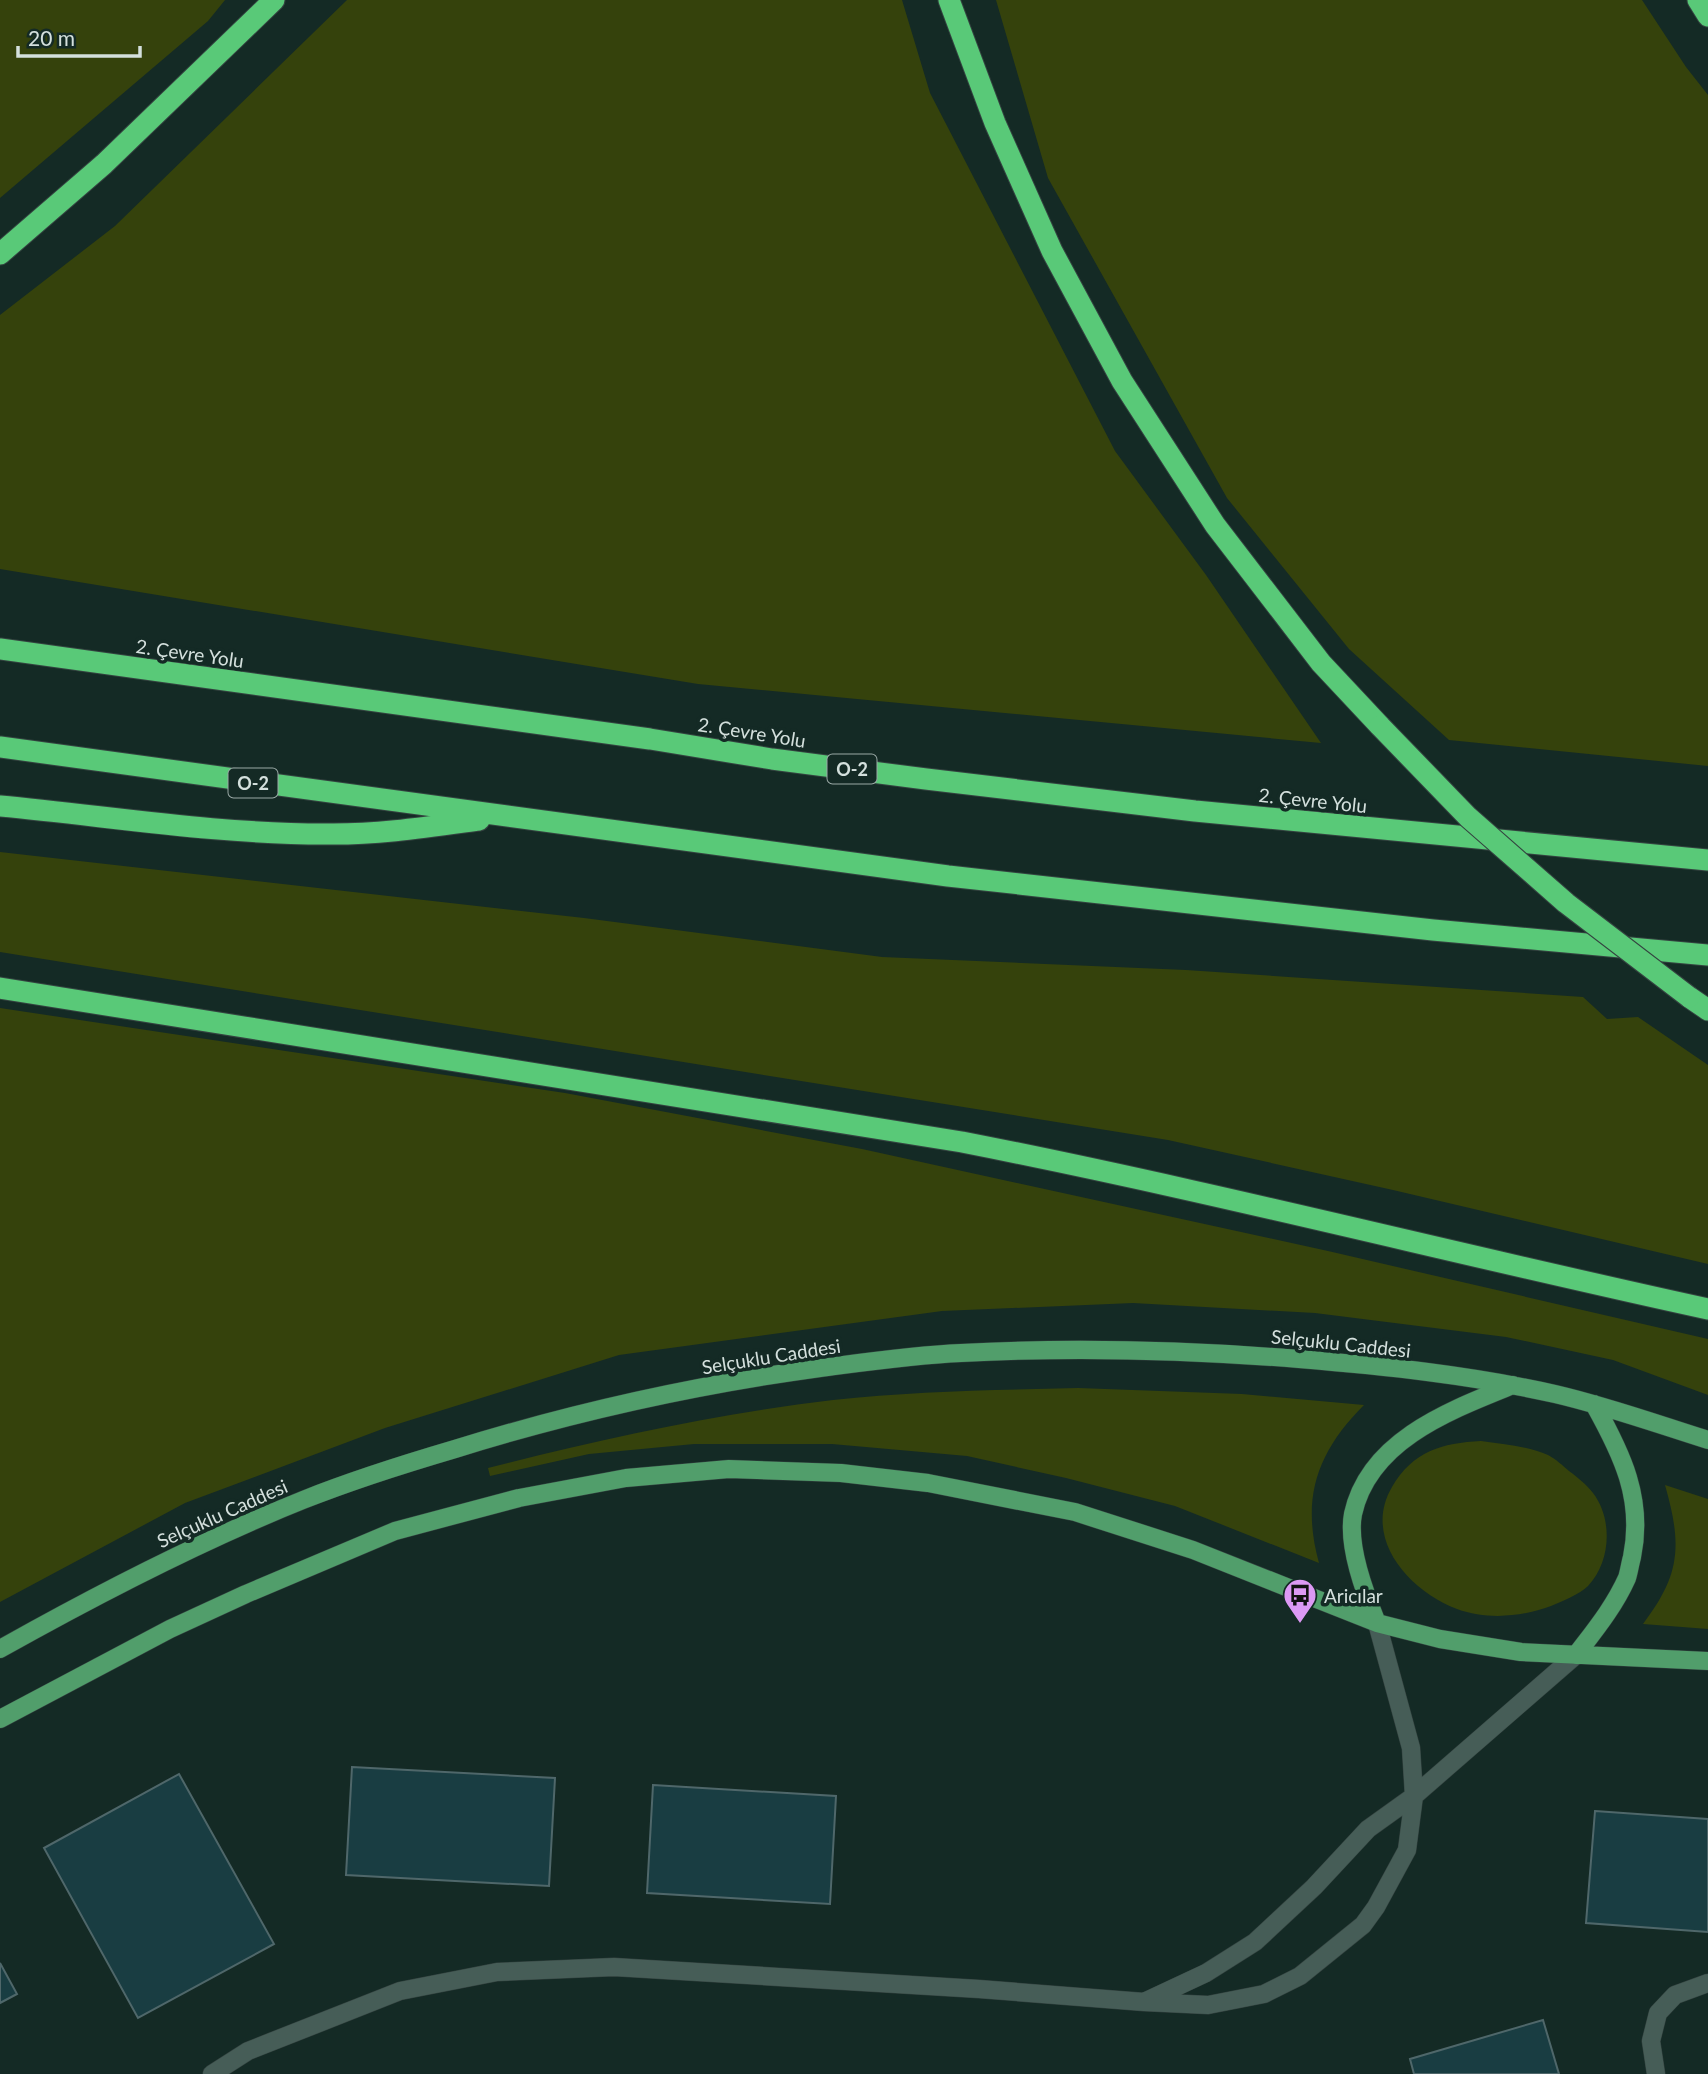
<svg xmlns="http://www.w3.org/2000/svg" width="1708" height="2074" font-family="Lato,sans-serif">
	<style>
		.green { fill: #35420c }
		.building { fill: #193d42; stroke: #4f676a; stroke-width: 2 }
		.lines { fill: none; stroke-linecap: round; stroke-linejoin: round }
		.minor-casing { stroke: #344340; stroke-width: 19 }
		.major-casing { stroke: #344340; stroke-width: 19 }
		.highway-casing { stroke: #344340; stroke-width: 23 }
		.minor { stroke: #465d57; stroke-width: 18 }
		.major { stroke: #519e6b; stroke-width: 18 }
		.highway { stroke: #59c978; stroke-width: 21 }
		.highway-bridge-casing { stroke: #344340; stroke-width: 23; stroke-linecap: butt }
		.highway-bridge { stroke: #59c978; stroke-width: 21 }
		.labels { text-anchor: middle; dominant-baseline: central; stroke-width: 7; stroke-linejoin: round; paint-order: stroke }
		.shield { fill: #142a25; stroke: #9aa9a6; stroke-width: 2 }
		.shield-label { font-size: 18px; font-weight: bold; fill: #d4e0dd }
		.street-label { font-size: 19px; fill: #d4e0dd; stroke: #142a25 }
		.poi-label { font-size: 19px; fill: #d4e0dd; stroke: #142a25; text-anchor: start }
	</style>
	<rect width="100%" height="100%" fill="#142a25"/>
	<path class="green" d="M0,0H225L208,21L0,198Z
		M347,0H902L930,93L1115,451L1206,575L1321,743L698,684L0,569V315L115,226Z
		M996,0H1642L1686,67L1708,95V766L1449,740L1349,649L1227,498L1048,178Z
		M0,852L584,918L882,957L1186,970L1583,997L1607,1019L1638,1017L1708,1065V1264L1393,1190L1168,1140L0,952Z
		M0,1008L565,1093L862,1149L1328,1251L1708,1339V1395L1613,1360L1506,1337L1315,1313L1133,1303L942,1311L619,1355L385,1428L185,1503L0,1602Z
		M1078,1388L1242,1394L1364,1405C1317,1452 1301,1498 1319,1563L1175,1506L1066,1478L967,1456L832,1444H694L589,1454L490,1476L488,1468C602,1439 716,1414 833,1400C914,1391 996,1390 1078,1388Z
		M1481,1441C1502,1444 1528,1446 1548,1455C1556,1459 1563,1466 1569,1471C1577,1477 1587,1485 1593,1493C1613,1519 1611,1562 1588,1586C1580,1594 1561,1602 1551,1606C1522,1617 1487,1620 1457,1609C1409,1591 1362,1538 1392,1487C1413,1451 1442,1443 1481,1441Z
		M1665,1485L1708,1499V1629L1643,1624C1681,1574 1682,1545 1665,1485Z"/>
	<path class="building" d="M352,1767L555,1778L549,1886L346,1875Z
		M179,1774L274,1944L138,2018L44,1848Z
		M653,1785L836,1796L830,1904L647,1893Z
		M1595,1811L1708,1819V1932L1586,1923Z
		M0,1963L17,1994L0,2003Z
		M1543,2020L1559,2074H1414L1410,2059Z"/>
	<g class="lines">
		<defs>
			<path id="minor" d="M1377,1623L1411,1748L1414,1796L1407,1850L1376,1907L1363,1925L1300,1976L1264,1994L1208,2005L1144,2002L1206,1973L1255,1942L1314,1887L1368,1829L1414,1796L1576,1655
				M212,2074L248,2051L400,1991L497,1972L614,1967L979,1989L1144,2002
				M1656,2074L1651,2041L1658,2013L1675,1995L1708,1983"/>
			<path id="major" d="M1377,1623C1365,1593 1347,1546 1353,1514C1369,1440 1451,1410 1513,1385
				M0,1649C98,1594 198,1542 303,1500C353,1480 404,1464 455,1449C574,1412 696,1385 820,1368C866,1362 914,1355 961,1353C1073,1347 1187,1350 1299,1359C1384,1366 1471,1375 1555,1394C1607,1406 1657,1424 1708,1440
				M1576,1655C1595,1630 1614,1607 1627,1578C1629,1572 1630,1564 1632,1557C1644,1499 1622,1454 1594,1404
				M0,1719L170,1629L246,1594L395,1531L519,1498L626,1478L729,1469L841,1473L928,1483L1075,1512L1193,1550L1377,1623L1440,1639L1521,1652L1708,1661"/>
			<path id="highway" d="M949,0L995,123L1052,251L1122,381L1215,525L1321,663L1380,726
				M1698,0L1708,16
				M0,254L104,164L274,0
				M0,649L650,739L772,759L926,779L1195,811L1708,860
				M0,747L948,876L1433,930L1708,955
				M0,806C108,816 216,834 325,834C376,835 428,827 479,820
				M0,988L962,1142C1212,1191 1459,1255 1708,1309
				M1689,997L1708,1010"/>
		</defs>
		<use href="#minor" class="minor-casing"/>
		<use href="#major" class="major-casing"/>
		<use href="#highway" class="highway-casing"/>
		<use href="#minor" class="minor"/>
		<use href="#major" class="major"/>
		<use href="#highway" class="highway"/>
		<defs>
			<path id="highway-bridge" d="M1380,726L1468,817L1566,903L1689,997"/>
		</defs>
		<use href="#highway-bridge" class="highway-bridge-casing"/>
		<use href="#highway-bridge" class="highway-bridge"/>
	</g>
	<defs>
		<symbol id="bus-pin" viewBox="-11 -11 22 30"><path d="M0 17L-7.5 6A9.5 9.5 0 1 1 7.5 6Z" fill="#dc99f4" stroke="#142a25"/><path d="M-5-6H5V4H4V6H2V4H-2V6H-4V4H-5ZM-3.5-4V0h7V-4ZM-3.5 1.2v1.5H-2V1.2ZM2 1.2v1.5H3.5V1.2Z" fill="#111"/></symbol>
	</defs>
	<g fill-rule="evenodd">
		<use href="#bus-pin" x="1281" y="1576" width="38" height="52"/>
	</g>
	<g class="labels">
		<g class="shield">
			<rect x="827.5" y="754.5" width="49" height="29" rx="5"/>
			<rect x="228.5" y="768.5" width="49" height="29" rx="5"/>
		</g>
		<g class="shield-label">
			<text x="852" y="769">O-2</text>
			<text x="253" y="783">O-2</text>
		</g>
		<g class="street-label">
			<text transform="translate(190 653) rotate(8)">2. Çevre Yolu</text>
			<text transform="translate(752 732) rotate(9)">2. Çevre Yolu</text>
			<text transform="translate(1313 800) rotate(6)">2. Çevre Yolu</text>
			<text transform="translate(1341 1343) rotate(6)">Selçuklu Caddesi</text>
			<text transform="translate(771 1356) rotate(-9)">Selçuklu Caddesi</text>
			<text transform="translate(222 1513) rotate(-24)">Selçuklu Caddesi</text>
		</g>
		<g class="poi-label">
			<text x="1324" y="1595">Aricılar</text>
		</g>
	</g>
	<path d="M18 46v10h122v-10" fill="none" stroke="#d4e0dd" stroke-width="3.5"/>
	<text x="28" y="46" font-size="21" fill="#d4e0dd" stroke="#142a25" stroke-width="5" paint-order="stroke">20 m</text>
</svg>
